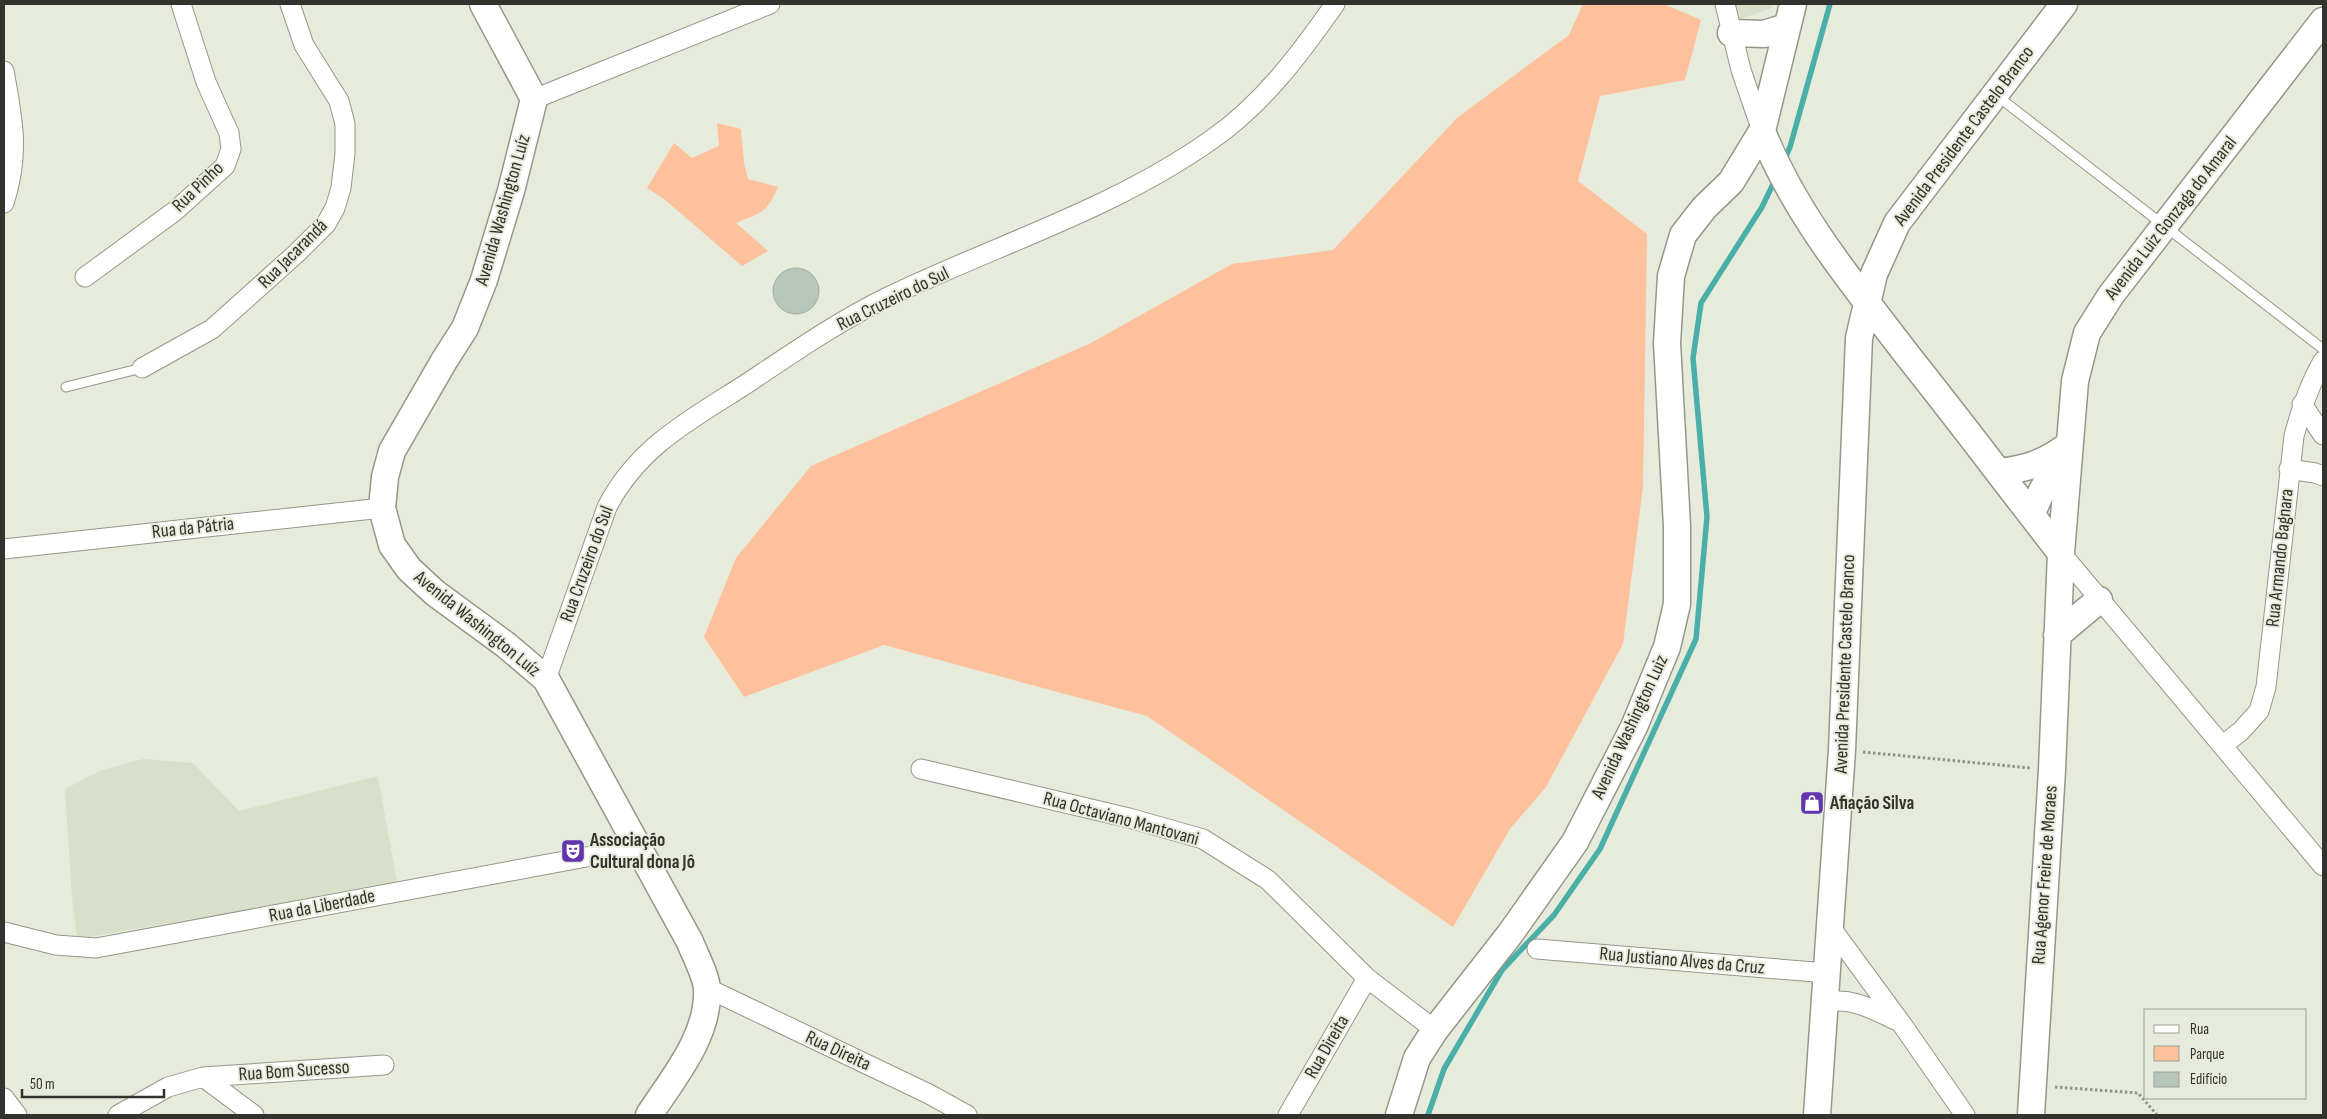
<svg xmlns="http://www.w3.org/2000/svg" width="2327" height="1119" font-family="'Sofia Sans Condensed',sans-serif">
	<style>
		.built { fill: #d9e0c9 }
		.green { fill: #ffc09c }
		.lines { fill: none; stroke-linecap: round; stroke-linejoin: round }
		.stream { stroke: #4aafa9; stroke-width: 5.5 }
		.building { fill: #b6c6bb; stroke: #9faea3 }
		.lane-casing { stroke: #939889; stroke-width: 11 }
		.street-casing { stroke: #939889; stroke-width: 21 }
		.secondary-casing { stroke: #939889; stroke-width: 29 }
		.path { stroke: #909388; stroke-width: 3; stroke-dasharray: 2.5 2.5; stroke-linecap: butt }
		.lane { stroke: #fff; stroke-width: 9 }
		.street { stroke: #fff; stroke-width: 19 }
		.secondary { stroke: #fff; stroke-width: 26 }
		.labels { text-anchor: middle; dominant-baseline: central; stroke-width: 4; stroke-linejoin: round; paint-order: stroke }
		.street-label { font-size: 19px; fill: #31332c; stroke: #e6ebdb }
		.poi-label { font-size: 19px; font-weight: bold; fill: #31332c; stroke: #e6ebdb; text-anchor: start }
	</style>
	<rect width="100%" height="100%" fill="#e6ebdb"/>
	<path class="built" d="M1732,4H1773L1772,8L1737,20Z
		M143,759L193,763L239,811L378,776L397,883L77,939L72,897L65,789L100,771Z"/>
	<path class="green" d="M1583,4H1664L1701,20L1685,80L1600,96L1578,181L1647,234L1643,487L1623,644L1546,787L1510,829L1453,927L1147,716L884,645L744,697L704,637L736,558L811,466L1089,344L1232,264L1333,250L1457,118L1569,35Z
		M717,123L741,129L744,163L748,179L778,187C767,213 761,213 736,223L768,251L742,266L664,199L647,188L674,143L692,158L719,146Z"/>
	<g class="lines">
		<path class="stream" d="M1784,160L1790,147L1830,4
			M1428,1115L1444,1069L1502,970L1554,915L1600,849L1696,639L1707,517L1693,358L1701,303L1762,207L1775,180"/>
	</g>
	<path class="building" d="M773 291a23 23 0 1 1 46 0a23 23 0 1 1-46 0Z"/>
	<g class="lines">
		<defs>
			<path id="lane" d="M1996,95L2323,349
				M66,387L142,368"/>
			<path id="street" d="M1725,4L1741,70L1762,131
				M4,71C13,120 20,154 4,203
				M534,99L770,4
				M85,277L175,211L225,166L231,149L229,133L206,82L181,4
				M142,368L212,329L297,253L326,224L335,208L341,188L345,153V124L339,101L304,45L290,4
				M2302,404L2323,435
				M2289,469L2315,473L2323,476
				M4,549L382,508
				M2061,553L2323,866
				M546,679L607,507C637,449 686,422 740,388C787,357 835,323 886,298C995,245 1112,210 1211,140C1262,105 1300,54 1335,4
				M2223,745L2241,731L2259,711L2266,687L2294,436C2301,409 2309,385 2323,361
				M921,769L1129,818L1203,839L1268,880L1367,978L1435,1030
				M1832,929L1901,1023L1965,1115
				M4,932L56,945L96,948L640,847
				M1537,949L1827,973
				M707,988L929,1094L967,1115
				M1825,1003C1851,995 1877,1012 1900,1022
				M203,1077L254,1115
				M4,1098L17,1115
				M118,1115L168,1087L203,1077L384,1065
				M1288,1115L1367,978"/>
			<path id="secondary" d="M483,4L534,99L511,191L484,280L465,328L444,361L392,451L385,477L382,508L392,545L409,569L435,593L506,645L546,679L690,942C695,955 707,977 707,990C709,1036 673,1078 649,1115
				M1731,33L1764,34L1786,27
				M1762,131C1795,215 1854,285 1908,356C1960,421 2010,488 2061,553
				M1999,472C2026,469 2044,463 2066,447
				M2032,515C2039,490 2055,471 2066,448
				M2057,635L2099,600
				M1399,1115L1417,1058L1435,1030L1510,934L1575,842L1634,727L1667,647L1677,604V526L1667,343L1671,276L1683,235L1704,208L1731,182L1762,131L1793,4
				M1817,1115L1842,750L1859,338L1874,274L1897,223L2064,4
				M2031,1115L2052,770L2061,553L2075,381L2087,333L2111,295L2323,21"/>
		</defs>
		<use href="#lane" class="lane-casing"/>
		<use href="#street" class="street-casing"/>
		<use href="#secondary" class="secondary-casing"/>
		<path class="path" d="M1863,752L2031,768
			M2055,1087L2138,1093L2157,1115"/>
		<use href="#lane" class="lane"/>
		<use href="#street" class="street"/>
		<use href="#secondary" class="secondary"/>
	</g>
	<defs>
		<symbol id="shop-square" viewBox="-11 -11 22 22"><rect x="-9" y="-9" width="18" height="18" rx="4" fill="#6135ad" stroke="#e6ebdb"/><path d="M-5-2.5h2.3a2.7 3.5 0 0 1 5.4 0H5L5.5 6h-11ZM-1.5-2.5h3a1.5 2.3 0 0 0-3 0Z" fill="#fff"/></symbol>
		<symbol id="theatre-square" viewBox="-11 -11 22 22"><rect x="-9" y="-9" width="18" height="18" rx="4" fill="#6135ad" stroke="#e6ebdb"/><path d="M-5-5.5Q0-4 5-5.5V0Q5 5 0 6Q-5 5-5 0ZM-3.3-2.5H-1v1.5H-3.3ZM1-2.5H3.3v1.5H1ZM-2.8 1Q0 5.5 2.8 1Z" fill="#fff"/></symbol>
	</defs>
	<g fill-rule="evenodd">
		<use href="#shop-square" x="1798" y="789" width="28" height="28"/>
		<use href="#theatre-square" x="559" y="837" width="28" height="28"/>
	</g>
	<g class="labels">
		<g class="street-label">
			<text transform="translate(1964 136) rotate(-53)">Avenida Presidente Castelo Branco</text>
			<text transform="translate(198 187) rotate(-44)">Rua Pinho</text>
			<text transform="translate(503 210) rotate(-74)">Avenida Washington Luíz</text>
			<text transform="translate(2171 218) rotate(-52)">Avenida Luiz Gonzaga do Amaral</text>
			<text transform="translate(293 254) rotate(-45)">Rua Jacarandá</text>
			<text transform="translate(893 299) rotate(-26)">Rua Cruzeiro do Sul</text>
			<text transform="translate(193 528) rotate(-6)">Rua da Pátria</text>
			<text transform="translate(2280 558) rotate(-84)">Rua Armando Bagnara</text>
			<text transform="translate(587 564) rotate(-70)">Rua Cruzeiro do Sul</text>
			<text transform="translate(477 624) rotate(39)">Avenida Washington Luíz</text>
			<text transform="translate(1845 664) rotate(-88)">Avenida Presidente Castelo Branco</text>
			<text transform="translate(1630 727) rotate(-65)">Avenida Washington Luiz</text>
			<text transform="translate(1121 819) rotate(15)">Rua Octaviano Mantovani</text>
			<text transform="translate(2045 875) rotate(-86)">Rua Agenor Freire de Moraes</text>
			<text transform="translate(322 906) rotate(-11)">Rua da Liberdade</text>
			<text transform="translate(1682 961) rotate(5)">Rua Justiano Alves da Cruz</text>
			<text transform="translate(1327 1047) rotate(-60)">Rua Direita</text>
			<text transform="translate(838 1051) rotate(25)">Rua Direita</text>
			<text transform="translate(294 1071) rotate(-4)">Rua Bom Sucesso</text>
		</g>
		<g class="poi-label">
			<text x="1830" y="803">Afiação Silva</text>
			<text x="590" y="840">Associação<tspan x="590" dy="22">Cultural dona Jô</tspan></text>
		</g>
	</g>
	<rect width="2327" height="1119" fill="none" stroke="#31332c" stroke-width="10"/>
	<rect x="2144" y="1009" width="162" height="90" fill="#e6ebdb" stroke="#9ea195"/>
	<rect x="2154" y="1025" width="25" height="8" fill="#ffffff" stroke="#9ea195"/>
	<text x="2190" y="1034" font-size="15" fill="#31332c">Rua</text>
	<rect x="2154" y="1046" width="25" height="15" fill="#ffc09c" stroke="#9ea195"/>
	<text x="2190" y="1059" font-size="15" fill="#31332c">Parque</text>
	<rect x="2154" y="1072" width="25" height="15" fill="#b6c6bb" stroke="#9ea195"/>
	<text x="2190" y="1084" font-size="15" fill="#31332c">Edifício</text>
	<path d="M22 1089v8h142v-8" fill="none" stroke="#31332c" stroke-width="2.5"/>
	<text x="30" y="1089" font-size="15" fill="#31332c" stroke="#e6ebdb" stroke-width="4" paint-order="stroke">50 m</text>
</svg>
